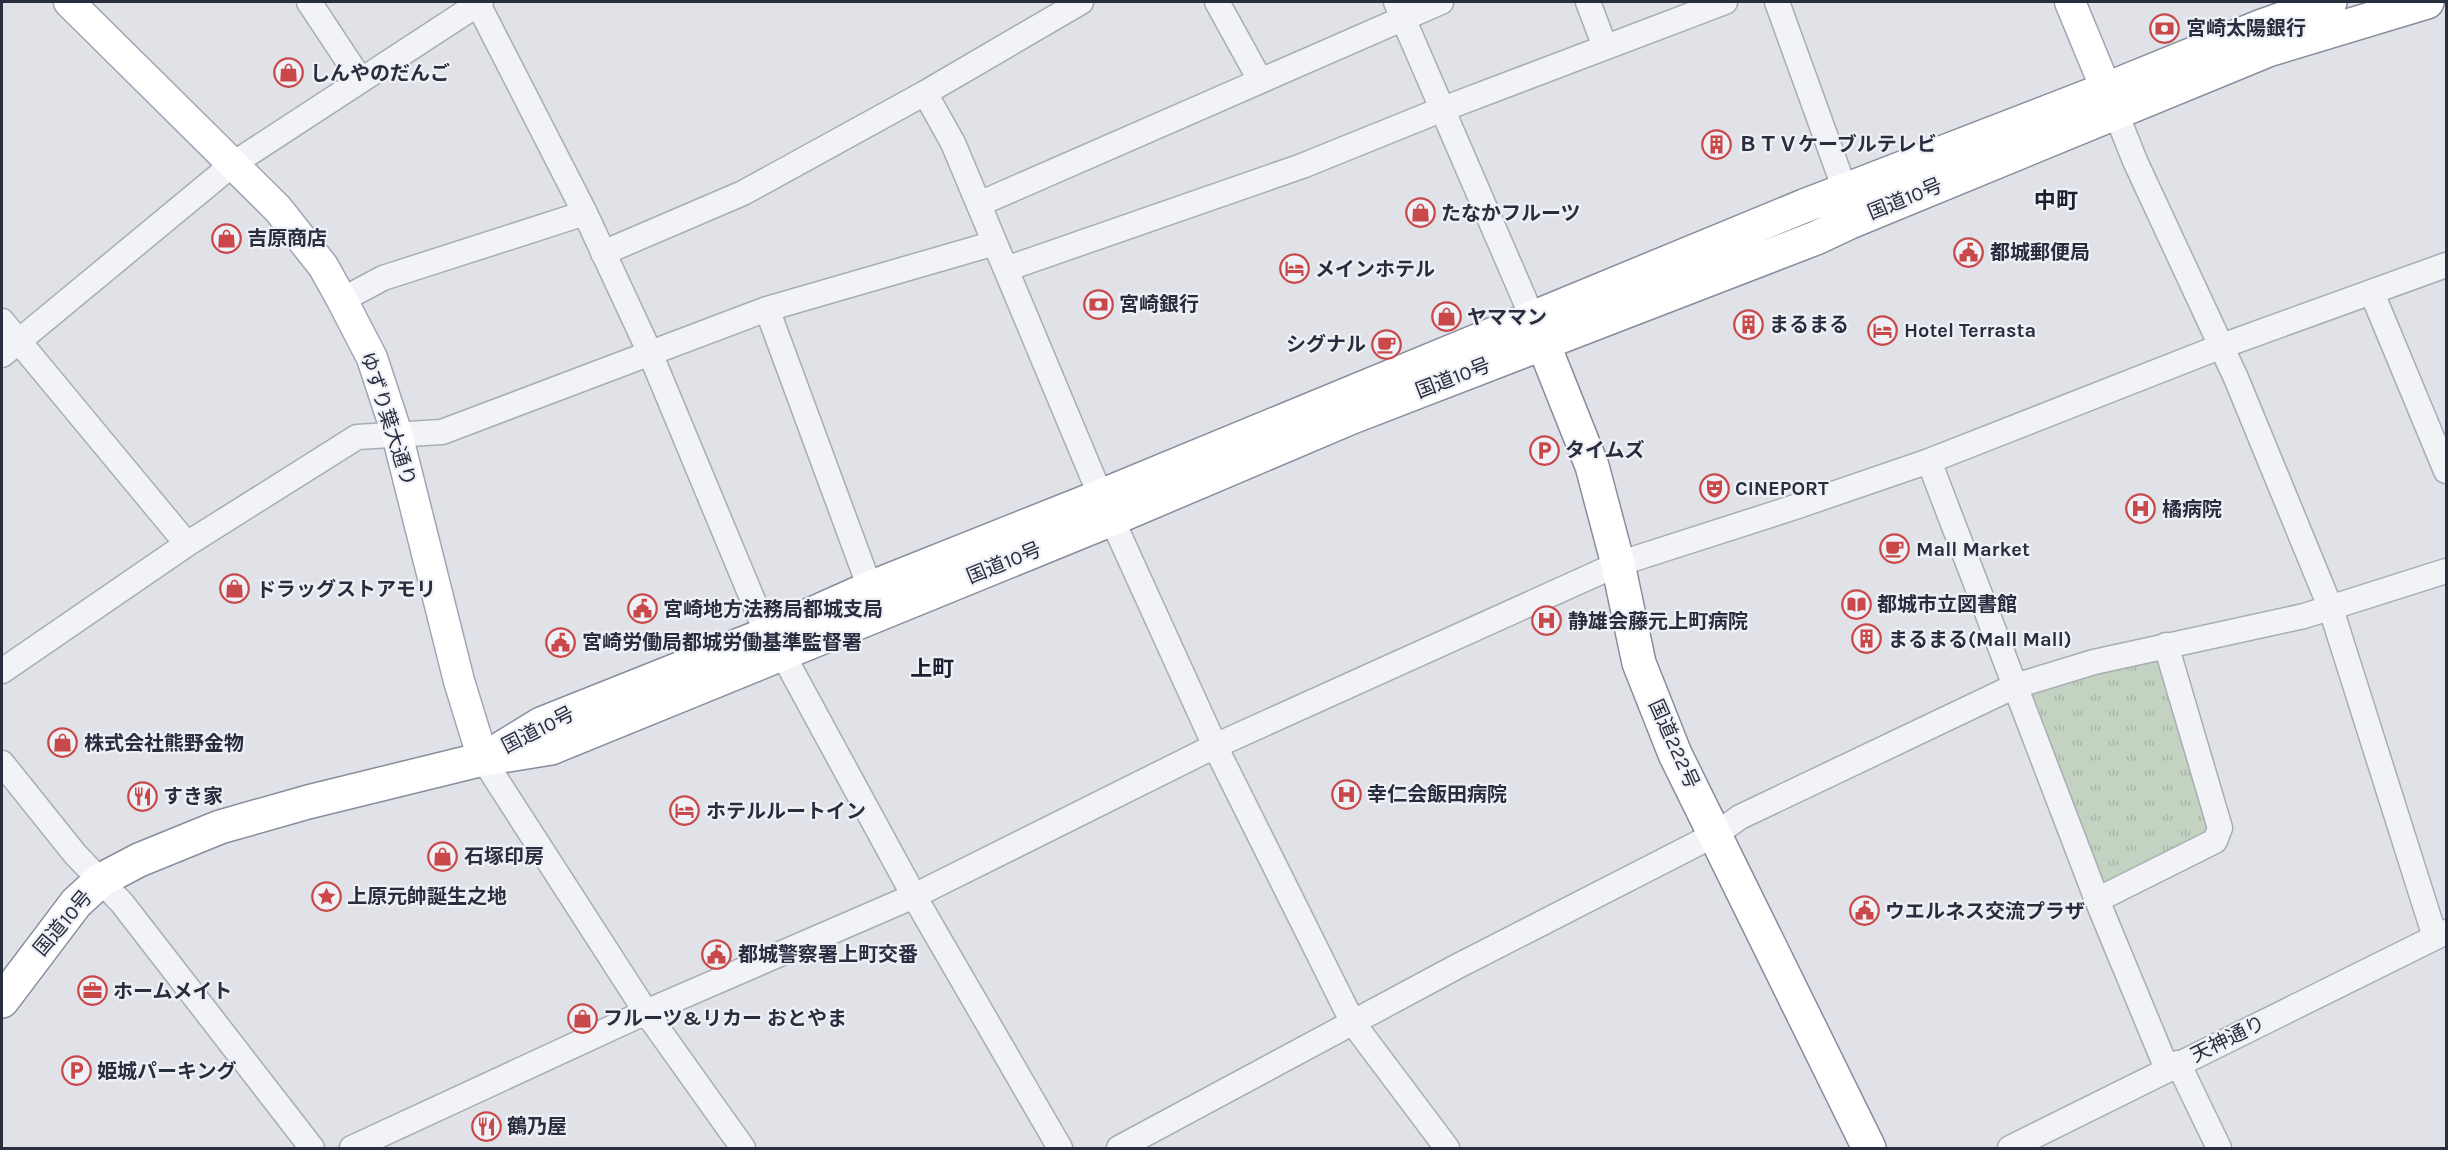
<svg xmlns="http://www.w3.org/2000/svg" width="2448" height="1150" font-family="Karla,'Noto Sans JP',sans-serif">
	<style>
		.park { fill: url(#park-tufts) }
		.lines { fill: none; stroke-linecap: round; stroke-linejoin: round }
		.minor-casing { stroke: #a9acb5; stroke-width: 27 }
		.major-casing { stroke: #9fa5b3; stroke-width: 33 }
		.highway-casing { stroke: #888d9e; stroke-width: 36 }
		.minor { stroke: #f2f3f7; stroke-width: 24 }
		.major { stroke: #fff; stroke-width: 30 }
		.highway { stroke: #fff; stroke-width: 33 }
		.labels { text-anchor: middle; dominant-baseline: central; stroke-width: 4.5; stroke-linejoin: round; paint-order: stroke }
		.poi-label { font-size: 20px; font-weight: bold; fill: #292e3f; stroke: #eff1f6; text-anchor: start }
		.street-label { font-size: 20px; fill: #292e3f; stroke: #eff1f6 }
		.quarter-label { font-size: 22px; font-weight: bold; fill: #1b1f30; stroke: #eff1f6 }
	</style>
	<defs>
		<pattern id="park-tufts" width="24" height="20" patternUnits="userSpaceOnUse" patternTransform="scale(1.5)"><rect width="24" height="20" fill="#c3d2c1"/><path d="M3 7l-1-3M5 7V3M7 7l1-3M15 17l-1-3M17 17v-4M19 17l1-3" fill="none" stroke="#a8b5a7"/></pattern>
	</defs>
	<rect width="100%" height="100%" fill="#e0e2e8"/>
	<path class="park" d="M2158,660L2213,826L2207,839L2103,886L2032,704L2034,690L2092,673Z"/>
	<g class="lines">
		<defs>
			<path id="minor" d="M309,2L360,79
				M477,2L585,213L650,353L767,634L782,653L914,896L1060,1148
				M1217,2L1260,80
				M1396,2L1533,319
				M1588,2L1605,47
				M1777,2L1845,190
				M925,93L953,143L1094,480L1215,746L1353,1023L1447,1148
				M2116,113L2135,161L2236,378L2331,609L2435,937
				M979,204L1441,2
				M603,253L743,193L925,93L1081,2
				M1006,269L1302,166L1443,109L1725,2
				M2372,293L2446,471
				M342,300L383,278L585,213
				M767,309L870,588
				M2,321L187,544
				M2,355L233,164L481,2
				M1929,461L2097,900L2167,1069
				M2,671L187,544L357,437L442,432L767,309L995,243
				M483,759L646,1012L743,1148
				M2,763L75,854L122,903L312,1148
				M2097,900L2215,841L2220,828L2166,645
				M2178,1063L2219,1148
				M352,1148L646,1012L914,896L1215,746L1618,564L1795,507L1929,461L2222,346L2446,265
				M1119,1148L1456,967L1716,834L1740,817L2015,686L2094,662L2304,616L2446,571
				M2010,1148L2446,932"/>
			<path id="major" d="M69,2L278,209L323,266L342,300L372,358L397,434L459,681L483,759
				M2070,2L2116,113"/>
			<path id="highway" d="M1535,323L1592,466L1618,564L1639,663L1675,754L1869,1148
				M497,751L541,724L767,634L870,588L1101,496L1804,206L2107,89L2262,26L2330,2
				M2,1001L76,903L101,880L139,860L220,827L308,802L483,759L551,748L1112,519L1352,417L1816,238L1850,222L2268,50L2427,2"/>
		</defs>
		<use href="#minor" class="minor-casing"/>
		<use href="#major" class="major-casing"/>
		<use href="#highway" class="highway-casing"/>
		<use href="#minor" class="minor"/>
		<use href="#major" class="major"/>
		<use href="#highway" class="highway"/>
	</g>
	<defs>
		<symbol id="bank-ring" viewBox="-11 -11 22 22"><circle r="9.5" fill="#eff1f6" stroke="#c9494a" stroke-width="1.5"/><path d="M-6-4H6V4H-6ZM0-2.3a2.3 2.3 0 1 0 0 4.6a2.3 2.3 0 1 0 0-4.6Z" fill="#c9494a"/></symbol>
		<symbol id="shop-ring" viewBox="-11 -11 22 22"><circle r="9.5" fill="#eff1f6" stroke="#c9494a" stroke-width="1.5"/><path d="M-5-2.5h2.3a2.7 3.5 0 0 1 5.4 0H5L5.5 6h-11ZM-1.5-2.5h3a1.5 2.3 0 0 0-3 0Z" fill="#c9494a"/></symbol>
		<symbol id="building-ring" viewBox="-11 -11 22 22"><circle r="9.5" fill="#eff1f6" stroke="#c9494a" stroke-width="1.5"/><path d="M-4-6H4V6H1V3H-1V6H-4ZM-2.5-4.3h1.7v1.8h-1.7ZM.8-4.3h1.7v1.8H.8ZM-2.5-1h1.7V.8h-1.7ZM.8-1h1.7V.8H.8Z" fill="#c9494a"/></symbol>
		<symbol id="civic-ring" viewBox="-11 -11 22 22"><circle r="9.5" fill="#eff1f6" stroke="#c9494a" stroke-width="1.5"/><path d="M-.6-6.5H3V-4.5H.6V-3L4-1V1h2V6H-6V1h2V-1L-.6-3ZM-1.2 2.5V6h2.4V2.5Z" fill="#c9494a"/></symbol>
		<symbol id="hotel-ring" viewBox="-11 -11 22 22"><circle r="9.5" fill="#eff1f6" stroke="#c9494a" stroke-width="1.5"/><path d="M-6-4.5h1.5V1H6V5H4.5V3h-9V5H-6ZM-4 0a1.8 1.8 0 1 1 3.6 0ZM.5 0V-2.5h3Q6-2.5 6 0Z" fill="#c9494a"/></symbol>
		<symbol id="cafe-ring" viewBox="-11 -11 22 22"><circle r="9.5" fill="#eff1f6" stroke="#c9494a" stroke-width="1.5"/><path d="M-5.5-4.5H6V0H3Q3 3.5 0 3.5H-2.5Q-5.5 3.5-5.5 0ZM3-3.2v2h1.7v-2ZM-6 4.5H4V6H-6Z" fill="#c9494a"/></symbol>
		<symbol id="parking-ring" viewBox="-11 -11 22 22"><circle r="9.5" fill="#eff1f6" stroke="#c9494a" stroke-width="1.5"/><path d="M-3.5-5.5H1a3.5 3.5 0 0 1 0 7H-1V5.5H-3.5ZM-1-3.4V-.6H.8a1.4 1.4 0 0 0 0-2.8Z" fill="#c9494a"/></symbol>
		<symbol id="theatre-ring" viewBox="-11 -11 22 22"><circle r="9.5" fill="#eff1f6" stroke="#c9494a" stroke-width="1.5"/><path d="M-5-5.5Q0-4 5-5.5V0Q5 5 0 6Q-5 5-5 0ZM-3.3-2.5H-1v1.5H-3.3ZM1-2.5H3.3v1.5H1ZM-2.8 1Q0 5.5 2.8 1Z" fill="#c9494a"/></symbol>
		<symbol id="hospital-ring" viewBox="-11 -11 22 22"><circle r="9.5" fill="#eff1f6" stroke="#c9494a" stroke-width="1.5"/><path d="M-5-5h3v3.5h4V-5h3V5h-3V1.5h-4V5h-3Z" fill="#c9494a"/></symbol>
		<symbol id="library-ring" viewBox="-11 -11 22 22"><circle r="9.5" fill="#eff1f6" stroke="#c9494a" stroke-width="1.5"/><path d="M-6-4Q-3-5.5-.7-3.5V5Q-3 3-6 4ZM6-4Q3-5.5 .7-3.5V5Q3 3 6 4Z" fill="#c9494a"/></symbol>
		<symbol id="restaurant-ring" viewBox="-11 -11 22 22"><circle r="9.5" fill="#eff1f6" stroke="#c9494a" stroke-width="1.5"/><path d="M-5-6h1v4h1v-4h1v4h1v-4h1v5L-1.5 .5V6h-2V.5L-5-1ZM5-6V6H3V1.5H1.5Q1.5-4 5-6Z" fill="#c9494a"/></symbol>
		<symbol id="sight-ring" viewBox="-11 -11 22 22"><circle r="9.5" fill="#eff1f6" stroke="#c9494a" stroke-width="1.5"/><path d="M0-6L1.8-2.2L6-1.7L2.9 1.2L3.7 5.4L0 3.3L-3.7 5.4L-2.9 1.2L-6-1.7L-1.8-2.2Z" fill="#c9494a"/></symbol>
		<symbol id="office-ring" viewBox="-11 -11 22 22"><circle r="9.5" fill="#eff1f6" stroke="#c9494a" stroke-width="1.5"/><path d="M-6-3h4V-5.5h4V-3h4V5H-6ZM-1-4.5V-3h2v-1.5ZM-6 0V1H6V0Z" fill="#c9494a"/></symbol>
	</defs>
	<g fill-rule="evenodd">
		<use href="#bank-ring" x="2148" y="12" width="33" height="33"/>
		<use href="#shop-ring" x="272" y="56" width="33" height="33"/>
		<use href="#building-ring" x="1700" y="128" width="33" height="33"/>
		<use href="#shop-ring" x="1404" y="196" width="33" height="33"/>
		<use href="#shop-ring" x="210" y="222" width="33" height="33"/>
		<use href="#civic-ring" x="1952" y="236" width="33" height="33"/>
		<use href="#hotel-ring" x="1278" y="252" width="33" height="33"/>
		<use href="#bank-ring" x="1082" y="288" width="33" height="33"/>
		<use href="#shop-ring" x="1430" y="300" width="33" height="33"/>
		<use href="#building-ring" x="1732" y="308" width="33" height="33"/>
		<use href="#hotel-ring" x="1866" y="314" width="33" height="33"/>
		<use href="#cafe-ring" x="1370" y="328" width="33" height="33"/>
		<use href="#parking-ring" x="1528" y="434" width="33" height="33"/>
		<use href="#theatre-ring" x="1698" y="472" width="33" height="33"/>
		<use href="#hospital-ring" x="2124" y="492" width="33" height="33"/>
		<use href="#cafe-ring" x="1878" y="532" width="33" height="33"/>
		<use href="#shop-ring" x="218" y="572" width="33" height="33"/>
		<use href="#library-ring" x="1840" y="588" width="33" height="33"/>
		<use href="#civic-ring" x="626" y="592" width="33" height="33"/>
		<use href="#hospital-ring" x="1530" y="604" width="33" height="33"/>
		<use href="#building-ring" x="1850" y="622" width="33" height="33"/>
		<use href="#civic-ring" x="544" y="626" width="33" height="33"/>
		<use href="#shop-ring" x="46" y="726" width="33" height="33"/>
		<use href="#hospital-ring" x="1330" y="778" width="33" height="33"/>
		<use href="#restaurant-ring" x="126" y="780" width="33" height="33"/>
		<use href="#hotel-ring" x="668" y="794" width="33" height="33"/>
		<use href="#shop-ring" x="426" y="840" width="33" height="33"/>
		<use href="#sight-ring" x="310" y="880" width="33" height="33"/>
		<use href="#civic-ring" x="1848" y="894" width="33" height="33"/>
		<use href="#civic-ring" x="700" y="938" width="33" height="33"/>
		<use href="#office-ring" x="76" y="974" width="33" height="33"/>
		<use href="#shop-ring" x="566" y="1002" width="33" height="33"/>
		<use href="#parking-ring" x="60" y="1054" width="33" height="33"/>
		<use href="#restaurant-ring" x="470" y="1110" width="33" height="33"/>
	</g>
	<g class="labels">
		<g class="poi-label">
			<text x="2186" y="28">宮崎太陽銀行</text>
			<text x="310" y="73">しんやのだんご</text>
			<text x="1738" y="144">ＢＴＶケーブルテレビ</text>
			<text x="1441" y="213">たなかフルーツ</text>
			<text x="247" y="238">吉原商店</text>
			<text x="1990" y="252">都城郵便局</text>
			<text x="1315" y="269">メインホテル</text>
			<text x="1119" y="304">宮崎銀行</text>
			<text x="1467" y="317">ヤママン</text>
			<text x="1769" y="324">まるまる</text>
			<text x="1904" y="330">Hotel Terrasta</text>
			<text x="1366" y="344" text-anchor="end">シグナル</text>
			<text x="1565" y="450">タイムズ</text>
			<text x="1735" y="488">CINEPORT</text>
			<text x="2162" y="509">橘病院</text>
			<text x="1916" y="549">Mall Market</text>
			<text x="256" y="589">ドラッグストアモリ</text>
			<text x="1877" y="604">都城市立図書館</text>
			<text x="663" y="609">宮崎地方法務局都城支局</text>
			<text x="1568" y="621">静雄会藤元上町病院</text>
			<text x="1888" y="639">まるまる(Mall Mall)</text>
			<text x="582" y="642">宮崎労働局都城労働基準監督署</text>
			<text x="84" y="743">株式会社熊野金物</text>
			<text x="1367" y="794">幸仁会飯田病院</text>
			<text x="163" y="796">すき家</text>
			<text x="706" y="811">ホテルルートイン</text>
			<text x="464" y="856">石塚印房</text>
			<text x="347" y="896">上原元帥誕生之地</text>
			<text x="1885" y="911">ウエルネス交流プラザ</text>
			<text x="738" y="954">都城警察署上町交番</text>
			<text x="113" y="991">ホームメイト</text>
			<text x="603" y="1018">フルーツ&amp;リカー おとやま</text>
			<text x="97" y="1071">姫城パーキング</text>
			<text x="507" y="1126">鶴乃屋</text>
		</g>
		<g class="street-label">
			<text transform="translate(1905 199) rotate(-22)">国道10号</text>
			<text transform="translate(1453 378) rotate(-21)">国道10号</text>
			<text transform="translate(388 419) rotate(72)">ゆずり葉大通り</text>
			<text transform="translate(1004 563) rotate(-22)">国道10号</text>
			<text transform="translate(538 730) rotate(-27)">国道10号</text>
			<text transform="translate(1674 744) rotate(66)">国道222号</text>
			<text transform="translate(63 923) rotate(-50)">国道10号</text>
			<text transform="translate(2228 1039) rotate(-26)">天神通り</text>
		</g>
		<g class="quarter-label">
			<text x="2056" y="201">中町</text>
			<text x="932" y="669">上町</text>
		</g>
	</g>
	<rect width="2448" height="1150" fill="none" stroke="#292e3f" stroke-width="6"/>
</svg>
